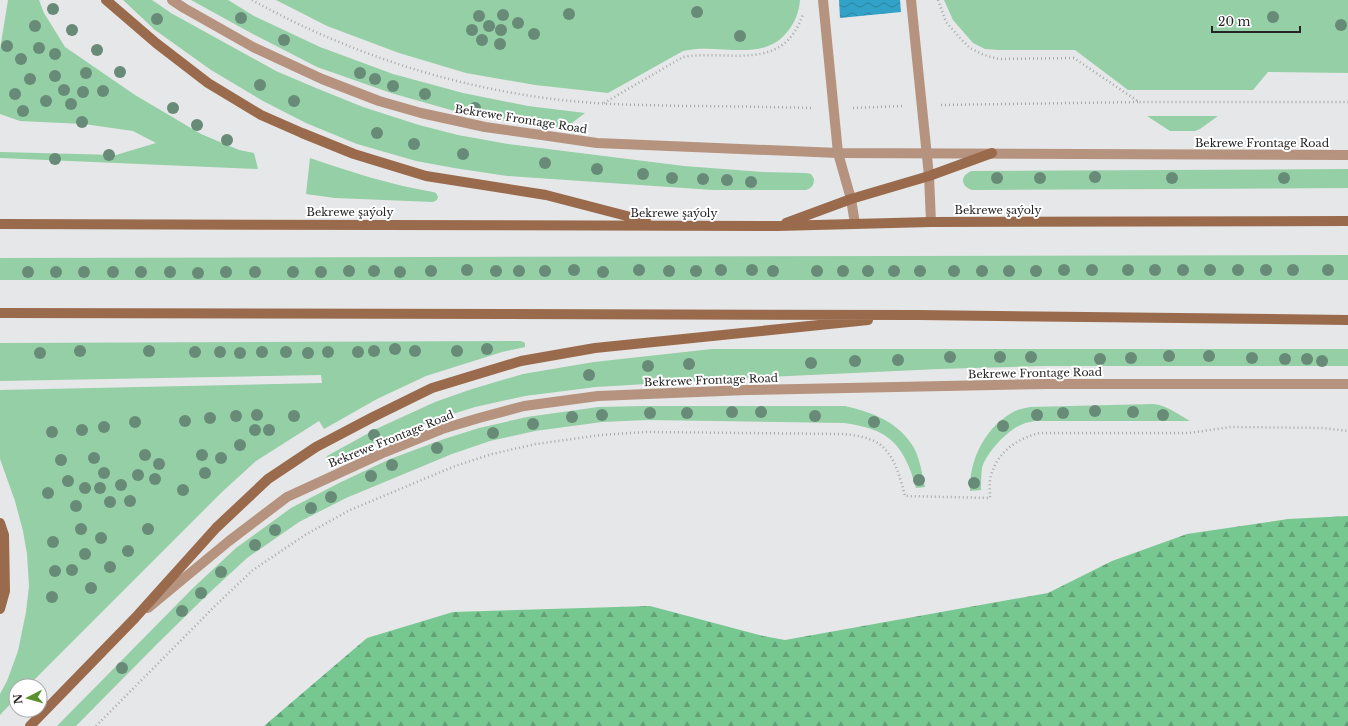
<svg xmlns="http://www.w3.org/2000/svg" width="1348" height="726" font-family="'Libre Baskerville',serif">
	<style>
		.grass { fill: #95cfa6 }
		.forest { fill: url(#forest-firs) }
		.water { fill: url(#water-waves) }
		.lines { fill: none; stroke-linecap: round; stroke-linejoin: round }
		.path { stroke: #a7a8a8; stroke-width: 2.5; stroke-dasharray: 1 3; stroke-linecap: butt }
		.service { stroke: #b5937f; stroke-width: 10 }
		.minor { stroke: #b5937f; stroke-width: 10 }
		.secondary { stroke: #9a6a4c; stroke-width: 10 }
		.tree { fill: #688b78 }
		.labels { text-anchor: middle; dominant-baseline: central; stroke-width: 4; stroke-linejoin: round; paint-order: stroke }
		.street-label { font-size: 11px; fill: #252525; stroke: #fff }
	</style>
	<defs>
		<pattern id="forest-firs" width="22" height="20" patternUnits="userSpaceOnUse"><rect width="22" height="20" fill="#77c790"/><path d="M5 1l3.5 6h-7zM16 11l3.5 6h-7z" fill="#61a175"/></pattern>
		<pattern id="water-waves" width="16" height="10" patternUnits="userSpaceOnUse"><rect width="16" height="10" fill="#33a2c8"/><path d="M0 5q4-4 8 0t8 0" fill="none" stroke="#2b84a2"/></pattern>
	</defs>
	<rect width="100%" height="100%" fill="#e6e7e8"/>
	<path class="grass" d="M8,0H39L44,13L65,47L135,95L201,134L239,150L254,153L258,169L0,158V152L116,155L156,143L133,131L84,124L20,121L0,114V49Z
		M123,0H152L171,13L276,71L316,88L363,107L419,125L458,135L508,144L684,166L763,172L806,173L811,174L814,179C814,185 812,188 806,190H713L507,176L454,168L416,161L357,144L306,123L263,101L211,70L155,30Z
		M191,0H228L254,16L320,47L393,74L463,93L528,106L585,113L568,126L560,128L528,126L465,114L391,93L317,67L251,33Z
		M276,0H800C799,12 795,22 788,31C763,64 718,42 683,51L608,93L535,85L466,73L399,53L327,26Z
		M944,0H1348V73L1268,72L1253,90H1128L1075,50H999L985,49L973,43L953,20Z
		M1147,116H1218L1200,129L1195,131H1170Z
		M310,158C351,172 391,185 433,192L436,193L438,197L437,200L433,202L335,198L306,194Z
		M1348,169V188L972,190C960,186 960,175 972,171Z
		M1348,255V280H0V258Z
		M521,341L525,343V347L502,352L426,376L377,399L324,429L319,421L256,461L222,492L28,686H16V698L0,715V694L7,681L18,651L26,612L29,586L27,554L23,531L15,501L0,459V390L322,383L321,375L0,381V343Z
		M712,349H1348V366H1045L939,369L748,378L596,387L525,396L475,407L440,418L381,440L331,463H327L326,459L327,456L376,429L435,402L472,389L523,374L594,362Z
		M1153,404C1167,405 1179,415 1190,421H1035C1031,422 1027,422 1023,424C1008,429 986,453 982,468C981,476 981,483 981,490L970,491C969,459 986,426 1015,411C1020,409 1025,408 1030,407Z
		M644,406H845C872,412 899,422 914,448C920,459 922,474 925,487L916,488C904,444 889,429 844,423L647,420L602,422L535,431L490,441L452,454L346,498L299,522L247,558L207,595L157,644L76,726H57L193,588L236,548L291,508L339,483L390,459L444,439L479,428L527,417L598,407Z"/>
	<path class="forest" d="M1348,516V726H264L367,638L453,612L650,606L763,636L785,640L1048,593L1112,561L1187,534L1288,519Z"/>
	<path class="water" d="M839,0H900L901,12L840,18Z"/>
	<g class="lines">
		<path class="path" d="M252,0C356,58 476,95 595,103C624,105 653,105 682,106C726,106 769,107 812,108
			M938,0L946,22L960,38L970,48L984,55L999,59L1074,58L1139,102H1348
			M604,103L683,57C729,49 783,74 803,14
			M941,105L1139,102
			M853,108L902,106
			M96,726L215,606L253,570L305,535L350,510L455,466L492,454L536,444L601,435L646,432L842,434C853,435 865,436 876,442C894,452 900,477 905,496L990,498C990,491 989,482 991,476C997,452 1017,439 1039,433H1189L1231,427L1323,428L1348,431"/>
		<path class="service" d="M823,0L838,153L851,199L855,224
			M911,0L929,176L931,222"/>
		<path class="minor" d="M172,0L184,8L253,47L322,79L379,101L421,113L485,127L597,143L838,153L1348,155
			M148,608L229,541L287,497L385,452L442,429L479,418L524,406L598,396L747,390L1047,384H1348"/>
		<path class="secondary" d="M106,0L156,43L208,83L261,115L302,133L354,154L426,176L546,195L646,221
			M786,223L851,199L929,176L992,153
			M0,224L777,226L931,222L1348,221
			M0,313L918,315L1348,320
			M0,523L4,535L5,591L0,609
			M30,726L135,618L216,528L268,479L316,447L373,417L432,388L521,361L595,348L868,320"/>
	</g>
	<g class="tree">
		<circle cx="53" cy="9" r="6"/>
		<circle cx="697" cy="12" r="6"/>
		<circle cx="569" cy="14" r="6"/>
		<circle cx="503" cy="15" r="6"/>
		<circle cx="479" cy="16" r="6"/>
		<circle cx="1273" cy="17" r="6"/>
		<circle cx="241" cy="18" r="6"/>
		<circle cx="157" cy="19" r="6"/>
		<circle cx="518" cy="23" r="6"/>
		<circle cx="1341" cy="25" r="6"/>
		<circle cx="35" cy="26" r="6"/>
		<circle cx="489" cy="26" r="6"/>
		<circle cx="72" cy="30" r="6"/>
		<circle cx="472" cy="30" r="6"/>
		<circle cx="501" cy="30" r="6"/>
		<circle cx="534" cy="34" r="6"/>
		<circle cx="740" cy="36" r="6"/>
		<circle cx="284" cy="40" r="6"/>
		<circle cx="482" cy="40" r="6"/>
		<circle cx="500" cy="44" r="6"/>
		<circle cx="7" cy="46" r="6"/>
		<circle cx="39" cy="48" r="6"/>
		<circle cx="97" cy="50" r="6"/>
		<circle cx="55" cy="54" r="6"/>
		<circle cx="21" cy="59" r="6"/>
		<circle cx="120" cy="72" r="6"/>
		<circle cx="86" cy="73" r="6"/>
		<circle cx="360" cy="73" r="6"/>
		<circle cx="55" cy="76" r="6"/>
		<circle cx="30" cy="79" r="6"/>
		<circle cx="375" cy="79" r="6"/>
		<circle cx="260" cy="85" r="6"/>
		<circle cx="393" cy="86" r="6"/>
		<circle cx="64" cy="90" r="6"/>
		<circle cx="103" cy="91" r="6"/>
		<circle cx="83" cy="92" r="6"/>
		<circle cx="15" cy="94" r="6"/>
		<circle cx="425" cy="94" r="6"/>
		<circle cx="46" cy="101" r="6"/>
		<circle cx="294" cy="101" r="6"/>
		<circle cx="71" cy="104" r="6"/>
		<circle cx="173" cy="108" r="6"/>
		<circle cx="475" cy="108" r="6"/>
		<circle cx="23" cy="111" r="6"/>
		<circle cx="82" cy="122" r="6"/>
		<circle cx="197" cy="125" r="6"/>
		<circle cx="377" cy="133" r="6"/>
		<circle cx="227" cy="140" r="6"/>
		<circle cx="414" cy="144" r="6"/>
		<circle cx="463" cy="154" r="6"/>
		<circle cx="109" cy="155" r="6"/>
		<circle cx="55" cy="159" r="6"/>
		<circle cx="545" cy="163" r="6"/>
		<circle cx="597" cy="169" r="6"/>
		<circle cx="643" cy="174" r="6"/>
		<circle cx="1095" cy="177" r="6"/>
		<circle cx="672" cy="178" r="6"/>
		<circle cx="997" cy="178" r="6"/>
		<circle cx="1040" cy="178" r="6"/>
		<circle cx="1172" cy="178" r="6"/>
		<circle cx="1284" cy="178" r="6"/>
		<circle cx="703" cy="179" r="6"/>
		<circle cx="727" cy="180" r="6"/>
		<circle cx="751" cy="182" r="6"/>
		<circle cx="467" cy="270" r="6"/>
		<circle cx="574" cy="270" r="6"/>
		<circle cx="639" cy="270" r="6"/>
		<circle cx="721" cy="270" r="6"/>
		<circle cx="752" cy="270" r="6"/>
		<circle cx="1064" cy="270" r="6"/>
		<circle cx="1092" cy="270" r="6"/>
		<circle cx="1128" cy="270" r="6"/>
		<circle cx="1155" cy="270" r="6"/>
		<circle cx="1183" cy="270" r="6"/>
		<circle cx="1210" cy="270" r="6"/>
		<circle cx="1238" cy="270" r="6"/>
		<circle cx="1266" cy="270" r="6"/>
		<circle cx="1293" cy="270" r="6"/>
		<circle cx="1328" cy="270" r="6"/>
		<circle cx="349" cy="271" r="6"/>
		<circle cx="374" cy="271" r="6"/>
		<circle cx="431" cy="271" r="6"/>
		<circle cx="496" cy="271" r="6"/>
		<circle cx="519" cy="271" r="6"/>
		<circle cx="545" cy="271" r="6"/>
		<circle cx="669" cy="271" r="6"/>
		<circle cx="696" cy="271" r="6"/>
		<circle cx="773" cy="271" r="6"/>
		<circle cx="817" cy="271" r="6"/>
		<circle cx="843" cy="271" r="6"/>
		<circle cx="868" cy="271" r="6"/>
		<circle cx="894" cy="271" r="6"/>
		<circle cx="920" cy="271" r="6"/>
		<circle cx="954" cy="271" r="6"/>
		<circle cx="982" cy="271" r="6"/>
		<circle cx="1009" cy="271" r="6"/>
		<circle cx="1036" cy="271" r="6"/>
		<circle cx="28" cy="272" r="6"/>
		<circle cx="56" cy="272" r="6"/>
		<circle cx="84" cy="272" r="6"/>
		<circle cx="113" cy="272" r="6"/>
		<circle cx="141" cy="272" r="6"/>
		<circle cx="170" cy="272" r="6"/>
		<circle cx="226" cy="272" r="6"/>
		<circle cx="255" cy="272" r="6"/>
		<circle cx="293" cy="272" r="6"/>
		<circle cx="321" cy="272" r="6"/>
		<circle cx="400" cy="272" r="6"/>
		<circle cx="603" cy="272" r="6"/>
		<circle cx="198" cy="273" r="6"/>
		<circle cx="395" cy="349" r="6"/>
		<circle cx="487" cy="349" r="6"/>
		<circle cx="80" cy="351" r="6"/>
		<circle cx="149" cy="351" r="6"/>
		<circle cx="374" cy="351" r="6"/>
		<circle cx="415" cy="351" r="6"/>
		<circle cx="457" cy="351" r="6"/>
		<circle cx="195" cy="352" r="6"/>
		<circle cx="220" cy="352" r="6"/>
		<circle cx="262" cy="352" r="6"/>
		<circle cx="286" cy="352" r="6"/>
		<circle cx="328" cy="352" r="6"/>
		<circle cx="358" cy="352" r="6"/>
		<circle cx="40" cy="353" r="6"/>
		<circle cx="240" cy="353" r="6"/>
		<circle cx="308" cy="353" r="6"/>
		<circle cx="1169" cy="356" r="6"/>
		<circle cx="1209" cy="356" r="6"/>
		<circle cx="950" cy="357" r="6"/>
		<circle cx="1000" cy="357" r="6"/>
		<circle cx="1031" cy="357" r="6"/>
		<circle cx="1131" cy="358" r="6"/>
		<circle cx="1252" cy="358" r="6"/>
		<circle cx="1100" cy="359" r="6"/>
		<circle cx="1285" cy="359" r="6"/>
		<circle cx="1307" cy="359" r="6"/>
		<circle cx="898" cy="360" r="6"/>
		<circle cx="855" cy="361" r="6"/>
		<circle cx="1322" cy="361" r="6"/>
		<circle cx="811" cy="363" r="6"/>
		<circle cx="689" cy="364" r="6"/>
		<circle cx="648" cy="366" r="6"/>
		<circle cx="589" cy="375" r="6"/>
		<circle cx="1095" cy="411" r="6"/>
		<circle cx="732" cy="412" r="6"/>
		<circle cx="761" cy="412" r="6"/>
		<circle cx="1133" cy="412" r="6"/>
		<circle cx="650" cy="413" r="6"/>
		<circle cx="687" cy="413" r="6"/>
		<circle cx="1063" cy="413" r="6"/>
		<circle cx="257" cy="415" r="6"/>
		<circle cx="602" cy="415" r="6"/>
		<circle cx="1037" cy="415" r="6"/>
		<circle cx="1163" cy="415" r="6"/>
		<circle cx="236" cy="416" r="6"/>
		<circle cx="294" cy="416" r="6"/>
		<circle cx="815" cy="416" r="6"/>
		<circle cx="572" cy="417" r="6"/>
		<circle cx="210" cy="418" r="6"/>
		<circle cx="185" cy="421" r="6"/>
		<circle cx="135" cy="422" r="6"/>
		<circle cx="874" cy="422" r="6"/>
		<circle cx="533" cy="424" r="6"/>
		<circle cx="1003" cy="426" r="6"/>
		<circle cx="104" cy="427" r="6"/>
		<circle cx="82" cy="430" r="6"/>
		<circle cx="255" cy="430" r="6"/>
		<circle cx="269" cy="430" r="6"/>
		<circle cx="52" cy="432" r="6"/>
		<circle cx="493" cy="433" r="6"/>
		<circle cx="374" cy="435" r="6"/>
		<circle cx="240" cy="445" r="6"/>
		<circle cx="437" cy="448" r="6"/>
		<circle cx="145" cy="455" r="6"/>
		<circle cx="202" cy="455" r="6"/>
		<circle cx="94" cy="458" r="6"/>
		<circle cx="221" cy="458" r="6"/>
		<circle cx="61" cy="460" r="6"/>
		<circle cx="159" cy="464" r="6"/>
		<circle cx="392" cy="465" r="6"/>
		<circle cx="104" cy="473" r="6"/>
		<circle cx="205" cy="473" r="6"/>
		<circle cx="138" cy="475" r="6"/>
		<circle cx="371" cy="476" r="6"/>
		<circle cx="155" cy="479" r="6"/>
		<circle cx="919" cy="480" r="6"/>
		<circle cx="68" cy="481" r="6"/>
		<circle cx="974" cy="483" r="6"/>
		<circle cx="121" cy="485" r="6"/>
		<circle cx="85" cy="488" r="6"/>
		<circle cx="100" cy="488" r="6"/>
		<circle cx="183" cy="490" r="6"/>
		<circle cx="48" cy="493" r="6"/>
		<circle cx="331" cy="497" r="6"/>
		<circle cx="130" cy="501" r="6"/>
		<circle cx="110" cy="502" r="6"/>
		<circle cx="76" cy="506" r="6"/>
		<circle cx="311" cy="508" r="6"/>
		<circle cx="81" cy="529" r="6"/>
		<circle cx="148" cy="529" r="6"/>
		<circle cx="275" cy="530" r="6"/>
		<circle cx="101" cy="538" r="6"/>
		<circle cx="53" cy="542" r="6"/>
		<circle cx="255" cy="545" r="6"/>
		<circle cx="128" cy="551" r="6"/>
		<circle cx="85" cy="554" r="6"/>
		<circle cx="110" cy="567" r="6"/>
		<circle cx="72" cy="570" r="6"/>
		<circle cx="55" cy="571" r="6"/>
		<circle cx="221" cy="572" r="6"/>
		<circle cx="91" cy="588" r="6"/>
		<circle cx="201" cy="593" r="6"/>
		<circle cx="52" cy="597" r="6"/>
		<circle cx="182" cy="611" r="6"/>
		<circle cx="122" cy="668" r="6"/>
	</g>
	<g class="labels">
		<g class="street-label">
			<text transform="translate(521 119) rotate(9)">Bekrewe Frontage Road</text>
			<text x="1262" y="143">Bekrewe Frontage Road</text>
			<text x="998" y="210">Bekrewe şaýoly</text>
			<text x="350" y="212">Bekrewe şaýoly</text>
			<text x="674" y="213">Bekrewe şaýoly</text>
			<text transform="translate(1035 373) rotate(-1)">Bekrewe Frontage Road</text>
			<text transform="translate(711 380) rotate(-2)">Bekrewe Frontage Road</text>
			<text transform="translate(391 439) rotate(-22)">Bekrewe Frontage Road</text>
		</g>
	</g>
	<g transform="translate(28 698) rotate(264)"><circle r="19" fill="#ffffff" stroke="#a8a8a8"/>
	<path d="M0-3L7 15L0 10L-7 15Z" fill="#58912e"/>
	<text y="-6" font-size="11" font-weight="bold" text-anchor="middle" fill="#252525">N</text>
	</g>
	<path d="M1212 26v6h88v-6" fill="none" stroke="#252525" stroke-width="2"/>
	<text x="1218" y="26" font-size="12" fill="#252525" stroke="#ffffff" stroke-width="3" paint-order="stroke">20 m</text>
</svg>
